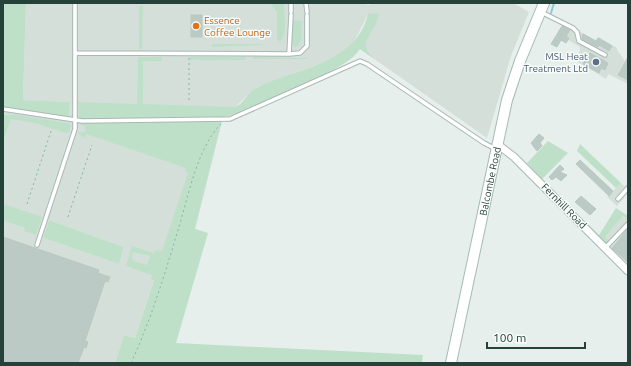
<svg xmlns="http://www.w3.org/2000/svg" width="631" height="366" font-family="Ubuntu,sans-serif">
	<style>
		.built { fill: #d4dfda; fill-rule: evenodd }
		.green { fill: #bfe0c8; fill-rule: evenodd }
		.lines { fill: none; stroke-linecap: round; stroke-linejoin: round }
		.stream { stroke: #8ec9d4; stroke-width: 2 }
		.building { fill: #bbcac4; stroke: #b8c9c2 }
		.service-casing { stroke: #a8b8b2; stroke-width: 5.5 }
		.minor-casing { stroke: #a8b8b2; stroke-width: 9 }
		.secondary-casing { stroke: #a4bbb3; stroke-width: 12 }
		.path { stroke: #86b3a5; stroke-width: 1; stroke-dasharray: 2 3; stroke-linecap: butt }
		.service { stroke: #fff; stroke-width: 3.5 }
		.minor { stroke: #fff; stroke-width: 7 }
		.secondary { stroke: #fff; stroke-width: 10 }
		.food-dot { fill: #e8710a; stroke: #f7fbf9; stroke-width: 1.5 }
		.service-dot { fill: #5c6f8a; stroke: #f7fbf9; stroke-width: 1.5 }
		.labels { text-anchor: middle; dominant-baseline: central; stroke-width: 3; stroke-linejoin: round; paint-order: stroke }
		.food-label { font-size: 10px; fill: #c56008; stroke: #f7fbf9; text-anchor: start }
		.service-label { font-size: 10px; fill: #4e5e75; stroke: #f7fbf9; text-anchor: end }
		.street-label { font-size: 10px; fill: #24423a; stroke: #f7fbf9 }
	</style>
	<rect width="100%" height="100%" fill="#e6efeb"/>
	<path class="built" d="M26,3H360L369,5L373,3H513L529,12L511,56L487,138L360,49L374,22L368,14L355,40L346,50L324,62L257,87L235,107L85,125L190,169L135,338L124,335L115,363H3V221L25,228L35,235L3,206V141L10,119L3,116V104L69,117L70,102L23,100ZM49,220L124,247L119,264L43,238Z
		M551,14L596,41L599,37L617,48V50L625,61L618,74L628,80V84L608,74L606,79L578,62L580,47L568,40L569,38L566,36L570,29L549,18Z
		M621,183L624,186L628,184V193L617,206L607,197Z
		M623,216L628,219V229L612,248L607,243L609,241L605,237Z"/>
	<path class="green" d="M3,3H31L26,4L23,100L70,102L69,117L3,107Z
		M270,3H284C284,13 288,34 280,42L277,39V12Z
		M139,6H143L142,49H139Z
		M378,13C380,31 353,40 374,59L360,49C347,69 301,83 280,94C261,102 243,114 223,117L195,229L208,233L176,343L423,355L422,363H115L124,335L135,338L154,280L151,279L152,275L126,266L132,246L154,253L155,250L162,251L188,173L185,172L186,168L86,134L84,139L78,132H85V126L79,124L78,102L137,104L138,57H162V61H143V104L235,107C245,103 248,91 258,87C297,68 356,64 368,14ZM133,252L150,256L147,265L134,261L131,258Z
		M293,20L302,21L301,41L297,47H294L292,44Z
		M212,44H262V45L212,47Z
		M190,57H245V60H190Z
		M253,57L308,58V59H253Z
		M3,115H17L68,123L71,125L69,133H65L35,123L11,119L3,141Z
		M548,141L568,153L542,179L527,163Z
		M580,144L621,183L616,188L577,151Z
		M3,204L42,217L36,235L24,231L25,228L3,221Z
		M616,208L628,216V219L623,216L605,237L609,241L606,244L585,224L586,222L599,235Z
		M49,220L124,247L119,264L43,238Z"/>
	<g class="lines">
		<path class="stream" d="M551,13L554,3"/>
	</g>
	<path class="building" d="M191,15H202V37H191Z
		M562,26L570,30L566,36L569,38L566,43L561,40L557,47L551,44Z
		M583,34L596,41L598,38L612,46L609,51L599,45L598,47L582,39Z
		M590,53L608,63L605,70L601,68L599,73L583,64Z
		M628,57V80L618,75Z
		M539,134L544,138L540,143L542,146L537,151L531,143Z
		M580,160L613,191L609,196L576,164Z
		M560,165L564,169L560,172L567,175L561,181L556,177L552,180L549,177Z
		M581,196L596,209L590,215L575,202Z
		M628,229V263L612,248Z
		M3,237L99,270L98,273L110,277L108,282L105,281L85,341L88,342L86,348L84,347L78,363H3Z"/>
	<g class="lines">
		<defs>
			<path id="service" d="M306,3L307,12
				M291,12V3
				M541,12L573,28L577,32L579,41L605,55
				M75,53L289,54L291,15
				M289,54L300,53L307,46V15
				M3,109L82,121L230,119L360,61L367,64L484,143L496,149
				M618,199L628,188
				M37,245L75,129V3
				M605,248L628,224"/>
			<path id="minor" d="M497,144L514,157L628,271"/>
			<g id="secondary">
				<path id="s1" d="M451,363L507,100L520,61L544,3"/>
			</g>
		</defs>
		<use href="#service" class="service-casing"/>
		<use href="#minor" class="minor-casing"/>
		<use href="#secondary" class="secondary-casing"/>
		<path class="path" d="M189,58V100
			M27,204L51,131
			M68,217L92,145
			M131,363C150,322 164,277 177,233C188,200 196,149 221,124"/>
		<use href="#service" class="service"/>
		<use href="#minor" class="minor"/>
		<use href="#secondary" class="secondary"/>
	</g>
	<circle class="food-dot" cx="196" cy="26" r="4"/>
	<circle class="service-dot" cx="596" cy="62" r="4"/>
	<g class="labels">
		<g class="food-label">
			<text x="204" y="20">Essence<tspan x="204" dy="12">Coffee Lounge</tspan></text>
		</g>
		<g class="service-label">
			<text x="588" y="56">MSL Heat<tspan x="588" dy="12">Treatment Ltd</tspan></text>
		</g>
		<g class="street-label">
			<text stroke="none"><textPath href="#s1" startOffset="186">Balcombe Road</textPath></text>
			<text transform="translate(564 206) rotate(45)">Fernhill Road</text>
		</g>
	</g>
	<rect width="631" height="366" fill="none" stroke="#24423a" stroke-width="8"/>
	<path d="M487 342v6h98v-6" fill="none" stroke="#24423a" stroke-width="2"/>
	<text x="493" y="342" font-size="12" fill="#24423a" stroke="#f7fbf9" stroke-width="3" paint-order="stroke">100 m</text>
</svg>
